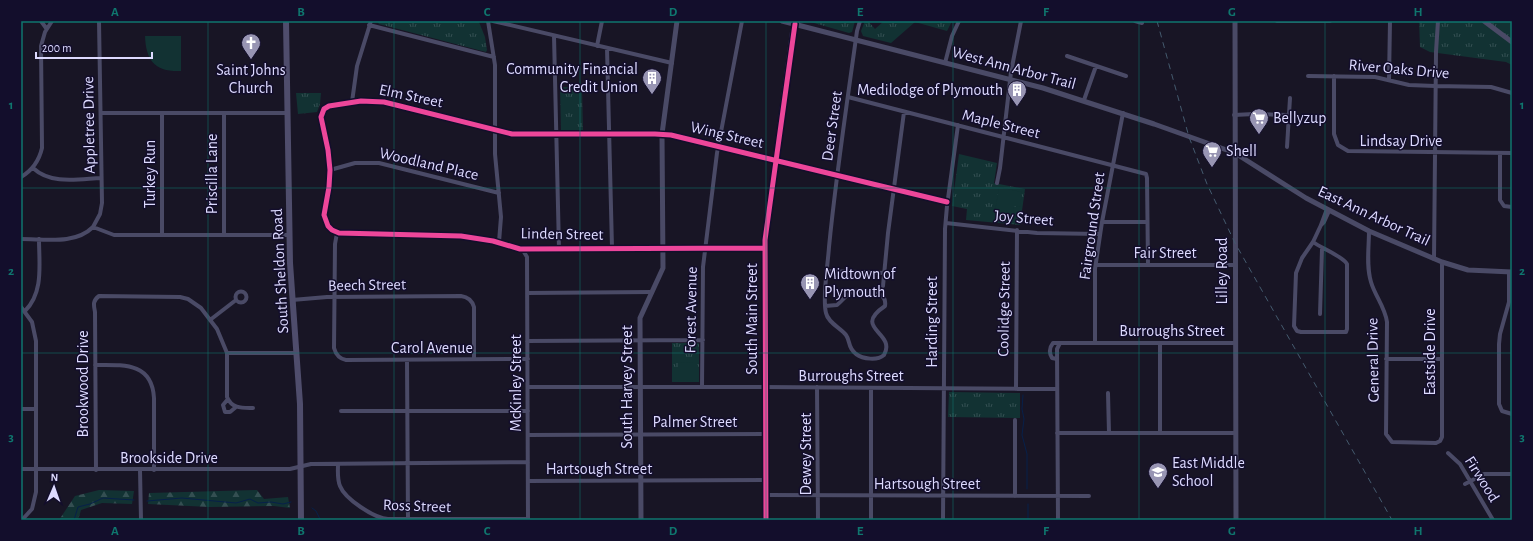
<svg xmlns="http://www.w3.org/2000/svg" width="1533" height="541" font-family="'Alegreya Sans',sans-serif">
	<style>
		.grass { fill: url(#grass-tufts) }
		.forest { fill: url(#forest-firs) }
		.pitch { fill: #123233 }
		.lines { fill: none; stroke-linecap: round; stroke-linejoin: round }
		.stream { stroke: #07204a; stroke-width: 1 }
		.minor { stroke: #4a4a66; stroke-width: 4 }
		.tertiary { stroke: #4a4a66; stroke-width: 5 }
		.secondary { stroke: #4f4d6c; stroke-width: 6 }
		.rail { stroke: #445a6e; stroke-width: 1; stroke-dasharray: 6 5; stroke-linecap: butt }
		.cycleway-casing { stroke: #130e2c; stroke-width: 8 }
		.cycleway { stroke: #ed469a; stroke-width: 5 }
		.grid { fill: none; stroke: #0f766e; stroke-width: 1; stroke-opacity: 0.55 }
		.labels { text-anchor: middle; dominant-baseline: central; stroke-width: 3; stroke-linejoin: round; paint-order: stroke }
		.street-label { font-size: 16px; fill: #dddaff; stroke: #130e2c }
		.poi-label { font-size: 16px; fill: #dddaff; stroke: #130e2c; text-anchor: start }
		.neatline { fill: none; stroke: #0f766e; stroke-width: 1.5 }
		.grid-label { font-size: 13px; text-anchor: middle; font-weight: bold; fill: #0f766e }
	</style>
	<defs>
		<pattern id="grass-tufts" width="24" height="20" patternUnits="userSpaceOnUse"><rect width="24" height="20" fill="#123233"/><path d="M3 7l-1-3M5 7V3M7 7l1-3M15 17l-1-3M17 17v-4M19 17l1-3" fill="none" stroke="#344f52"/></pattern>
		<pattern id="forest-firs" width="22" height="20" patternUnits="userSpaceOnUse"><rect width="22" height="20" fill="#123233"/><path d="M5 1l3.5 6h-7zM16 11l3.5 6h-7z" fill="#344f52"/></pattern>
	</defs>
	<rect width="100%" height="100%" fill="#181525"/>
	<path class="grass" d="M377,21L479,22L485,37L487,50L486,52L379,24Z
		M807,21H855L852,32L849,33Z
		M865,21H868L875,29L884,21H952L947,31L915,22L891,43L863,36L861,31Z
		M1419,21H1512V65L1506,62L1430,52L1420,47Z
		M560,87H582L583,130H561Z
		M296,93H321L320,104L317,112L298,114Z
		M959,154L997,163L994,183L1025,189L1020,225L966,220L967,209L952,206Z
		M672,343H699V382H672Z
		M949,392L1020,393V418L948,417Z"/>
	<path class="forest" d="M99,490L134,491L132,504L102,503L81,510L78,520H59L75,496Z
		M257,490L264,499L288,497L290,508L274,506L210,507L148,504L149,493Z"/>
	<path class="pitch" d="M145,36H181V71C155,72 146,61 145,36Z
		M999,187L1022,192L1020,207L1014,206L1012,220L994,218Z
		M693,362V380L678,381V363Z"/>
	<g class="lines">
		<path class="stream" d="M1023,395L1022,409L1024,419L1022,435L1027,454V489
			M147,501L182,498L236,503L250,499L258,503L271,502L283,504L291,502
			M1028,504V520
			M312,508L316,511L320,519L322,520
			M74,520L78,507L90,504L103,498L134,500"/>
		<path class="minor" d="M41,21L46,28
			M488,21L495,65V154L501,217L499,242
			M493,21L672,63
			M1135,21L1142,23
			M1277,21H1330
			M369,25L494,57
			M554,36L559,249
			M597,46L602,21
			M607,48L612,248
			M1067,56L1126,76
			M945,63L952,36L959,21
			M1308,76L1375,77L1409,85L1435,86L1491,87L1512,93
			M1334,76V134L1338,145L1348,151L1512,153
			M1389,80L1390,21
			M848,97L1146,174L1147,178L1148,265
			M1084,100L1096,66
			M352,102L357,66L371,21
			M101,113H288
			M162,113V235
			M1234,115L1254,114L1288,115
			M1287,147L1290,98
			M1500,153V200L1504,206L1512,207
			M33,168C51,185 79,179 101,178
			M330,170L355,163H379L499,193
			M21,177C33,170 39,161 42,148L41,46L45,32L52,21
			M997,183L1000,168L1011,72L1021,21
			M1102,222H1147
			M946,223L1037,233L1100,234
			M1321,225L1324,222L1329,211
			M93,227L100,214L102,203L99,21
			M1369,231C1369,247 1366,266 1371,282C1375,296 1385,307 1387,322L1386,434L1392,442L1436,443L1440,441L1442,437V262
			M337,233L335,244L334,348C336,355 340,359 346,360L528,359
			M224,235V113
			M21,239C45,239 75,245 93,227L114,235H289
			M1313,242C1321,248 1344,257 1347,264V329L1346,332H1301L1297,331L1294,326L1296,273L1302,258L1313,242L1321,225L1327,209
			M764,248L520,249L493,241L461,236L339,233L332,230L328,226L324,215L329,187L330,170L328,150L321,117L324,109L329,106L361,101L384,102L512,134H655L671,135L947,202
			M520,249L524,252L527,257L528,520
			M1434,259L1436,52L1438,21
			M1096,265H1235
			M827,271L858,272
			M860,272L885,273
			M1509,272V302L1500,334L1499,344V404L1502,411L1512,414
			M883,286L888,233L904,112
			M235.5 297a5.5 5.5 0 1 1 11 0a5.5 5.5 0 1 1-11 0Z
			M527,293L652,292
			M292,300L327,297L461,296C468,297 472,300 474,307V359
			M825,306L837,305C842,301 846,295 852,292C856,290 860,291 865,291C875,293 887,293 885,306C851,329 897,332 884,355C877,361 863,359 856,354C847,347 851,342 846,335C841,328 828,323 826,313C822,298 828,264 829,247C836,175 847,103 857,31L860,21
			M21,307L32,322L36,341V492L32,509L22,520
			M25,311C44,292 39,264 39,239
			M1320,314L1322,249
			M210,320L236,300
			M527,341L703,340
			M1095,343V269L1102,222L1123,113
			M1160,343V433
			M227,353H297
			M1057,359L1052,358C1049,353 1049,348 1053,343H1060
			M1386,359H1442
			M407,360L408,520
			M95,365C123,365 152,362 154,398V470
			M528,387H761L1057,389
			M702,387L703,267L717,153L742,21
			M817,387L818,520
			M1016,389L1017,230
			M1108,393L1109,433
			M228,399L223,405L225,412H230L236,407
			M21,409H36
			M341,411H528
			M1015,420V496
			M1057,433H1236
			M528,435L765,434
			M1448,453L1460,464L1493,520
			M338,464C338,471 337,479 340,486C345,499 374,518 388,519H528
			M21,469H290L311,464L528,462
			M96,470L95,312C94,306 92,301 99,296L180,297L188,299L201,308L217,329L227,353V397C232,409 242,408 253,408
			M140,470L141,520
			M528,481L766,480
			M1465,484L1484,474H1512
			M766,495L1089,496
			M871,520V388
			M943,520L945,229L947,206L958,125
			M1058,520L1057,349L1060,343H1236"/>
		<path class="tertiary" d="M782,21L1043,88L1154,124L1235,153L1306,198L1369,231L1442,262L1468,270L1512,272
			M1235,21L1236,520
			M1484,21L1512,42
			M641,520L640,318L663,268L662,134L677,21"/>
		<path class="secondary" d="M286,21L290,263L300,404L301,520
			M766,520L765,240L793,32L797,21"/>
		<path class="rail" d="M1157,21L1189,137L1207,184L1235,243L1392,520"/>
		<defs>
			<path id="cycleway" d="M764,248L520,249L493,241L461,236L339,233L332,230L328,226L324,215L329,187L330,170L328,150L321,117L324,109L329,106L361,101L384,102L512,134H655L671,135L947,202
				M766,520L765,240L795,24"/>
		</defs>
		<use href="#cycleway" class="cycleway-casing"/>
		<use href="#cycleway" class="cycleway"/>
	</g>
	<path class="grid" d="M208,21V520M394,21V520M580,21V520M766,21V520M953,21V520M1139,21V520M1325,21V520M21,188H1512M21,353H1512"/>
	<defs>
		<symbol id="church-pin" viewBox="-11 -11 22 30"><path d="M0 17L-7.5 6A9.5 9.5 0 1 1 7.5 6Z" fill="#9895b3" stroke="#130e2c"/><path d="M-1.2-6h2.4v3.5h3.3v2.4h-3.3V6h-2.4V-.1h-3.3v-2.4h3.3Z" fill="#fff"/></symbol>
		<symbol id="building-pin" viewBox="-11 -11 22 30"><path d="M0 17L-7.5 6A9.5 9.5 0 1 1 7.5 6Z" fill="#9895b3" stroke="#130e2c"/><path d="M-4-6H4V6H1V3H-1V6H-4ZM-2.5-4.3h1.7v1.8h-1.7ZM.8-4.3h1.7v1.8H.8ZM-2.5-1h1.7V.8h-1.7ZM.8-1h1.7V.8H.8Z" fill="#fff"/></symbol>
		<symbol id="supermarket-pin" viewBox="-11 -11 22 30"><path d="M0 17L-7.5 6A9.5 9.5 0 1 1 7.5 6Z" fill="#9895b3" stroke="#130e2c"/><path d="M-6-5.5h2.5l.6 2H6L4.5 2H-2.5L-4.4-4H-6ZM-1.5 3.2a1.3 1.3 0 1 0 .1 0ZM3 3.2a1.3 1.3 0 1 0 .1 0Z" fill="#fff"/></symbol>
		<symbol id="school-pin" viewBox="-11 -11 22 30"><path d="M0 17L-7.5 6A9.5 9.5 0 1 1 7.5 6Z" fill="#9895b3" stroke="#130e2c"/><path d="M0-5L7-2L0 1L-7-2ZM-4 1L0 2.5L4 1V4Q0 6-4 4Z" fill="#fff"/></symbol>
	</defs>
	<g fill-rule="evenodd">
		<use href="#church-pin" x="240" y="32" width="22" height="30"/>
		<use href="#building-pin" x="641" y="67" width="22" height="30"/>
		<use href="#building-pin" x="1006" y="79" width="22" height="30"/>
		<use href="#supermarket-pin" x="1248" y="107" width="22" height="30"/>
		<use href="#supermarket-pin" x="1201" y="140" width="22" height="30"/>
		<use href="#building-pin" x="799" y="272" width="22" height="30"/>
		<use href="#school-pin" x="1147" y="461" width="22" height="30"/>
	</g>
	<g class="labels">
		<g class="street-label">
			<text transform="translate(1014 68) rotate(15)">West Ann Arbor Trail</text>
			<text transform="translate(1399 69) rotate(5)">River Oaks Drive</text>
			<text transform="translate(411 96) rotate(12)">Elm Street</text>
			<text transform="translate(1001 124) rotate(14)">Maple Street</text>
			<text transform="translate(89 125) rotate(-91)">Appletree Drive</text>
			<text transform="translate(832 126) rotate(-82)">Deer Street</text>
			<text transform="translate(727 135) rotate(13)">Wing Street</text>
			<text x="1401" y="141">Lindsay Drive</text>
			<text transform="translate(429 164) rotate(13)">Woodland Place</text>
			<text transform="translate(150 174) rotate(-90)">Turkey Run</text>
			<text transform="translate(212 174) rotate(-90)">Priscilla Lane</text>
			<text transform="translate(1374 216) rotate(25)">East Ann Arbor Trail</text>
			<text transform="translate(1024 218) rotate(5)">Joy Street</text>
			<text transform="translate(1092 226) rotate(-82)">Fairground Street</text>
			<text transform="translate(562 234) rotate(1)">Linden Street</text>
			<text x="1165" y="253">Fair Street</text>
			<text transform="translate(280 271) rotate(-93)">South Sheldon Road</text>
			<text transform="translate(1222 271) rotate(-90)">Lilley Road</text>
			<text transform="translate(367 285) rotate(-1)">Beech Street</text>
			<text transform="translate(1004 309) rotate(-89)">Coolidge Street</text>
			<text transform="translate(691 310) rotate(-89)">Forest Avenue</text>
			<text transform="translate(752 319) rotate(-90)">South Main Street</text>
			<text transform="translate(932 322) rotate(-90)">Harding Street</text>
			<text x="1172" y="331">Burroughs Street</text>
			<text x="432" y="348">Carol Avenue</text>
			<text transform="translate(1430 352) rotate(-90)">Eastside Drive</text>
			<text transform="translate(1373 360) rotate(-91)">General Drive</text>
			<text x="851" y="376">Burroughs Street</text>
			<text transform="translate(516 383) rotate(-90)">McKinley Street</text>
			<text transform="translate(83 384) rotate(-90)">Brookwood Drive</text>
			<text transform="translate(627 387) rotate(-90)">South Harvey Street</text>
			<text x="695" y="422">Palmer Street</text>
			<text transform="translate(806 454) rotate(-90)">Dewey Street</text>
			<text x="169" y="458">Brookside Drive</text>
			<text x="599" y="469">Hartsough Street</text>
			<text transform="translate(1482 479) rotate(58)">Firwood</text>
			<text x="927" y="484">Hartsough Street</text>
			<text transform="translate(417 506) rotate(2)">Ross Street</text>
		</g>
		<g class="poi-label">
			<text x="638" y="69" text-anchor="end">Community Financial<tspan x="638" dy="18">Credit Union</tspan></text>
			<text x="251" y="70" text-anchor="middle">Saint Johns<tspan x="251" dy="18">Church</tspan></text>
			<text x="1003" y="90" text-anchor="end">Medilodge of Plymouth</text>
			<text x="1273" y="118">Bellyzup</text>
			<text x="1226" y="151">Shell</text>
			<text x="824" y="274">Midtown of<tspan x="824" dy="18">Plymouth</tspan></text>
			<text x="1172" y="463">East Middle<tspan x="1172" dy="18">School</tspan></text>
		</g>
	</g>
	<rect width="1533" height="541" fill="none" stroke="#130e2c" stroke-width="44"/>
	<g transform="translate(54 487) rotate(2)" stroke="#130e2c" stroke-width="3" paint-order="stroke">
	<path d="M0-3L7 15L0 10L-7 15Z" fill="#dddaff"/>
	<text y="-6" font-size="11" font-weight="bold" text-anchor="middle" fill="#dddaff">N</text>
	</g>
	<path d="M36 52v6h116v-6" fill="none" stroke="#dddaff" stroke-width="2"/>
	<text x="42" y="52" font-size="12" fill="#dddaff" stroke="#130e2c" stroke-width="3" paint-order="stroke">200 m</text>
	<rect x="22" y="22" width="1489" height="497" class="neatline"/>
	<g class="grid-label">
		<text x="115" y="16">A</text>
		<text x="301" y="16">B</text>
		<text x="487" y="16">C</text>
		<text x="673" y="16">D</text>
		<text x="860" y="16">E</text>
		<text x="1046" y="16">F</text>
		<text x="1232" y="16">G</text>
		<text x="1418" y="16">H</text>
		<text x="11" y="109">1</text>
		<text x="1522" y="109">1</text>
		<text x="11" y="275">2</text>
		<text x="1522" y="275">2</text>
		<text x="11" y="441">3</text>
		<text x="1522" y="441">3</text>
		<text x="115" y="535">A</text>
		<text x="301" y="535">B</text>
		<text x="487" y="535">C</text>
		<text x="673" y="535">D</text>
		<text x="860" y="535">E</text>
		<text x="1046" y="535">F</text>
		<text x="1232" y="535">G</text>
		<text x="1418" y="535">H</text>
	</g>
</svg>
